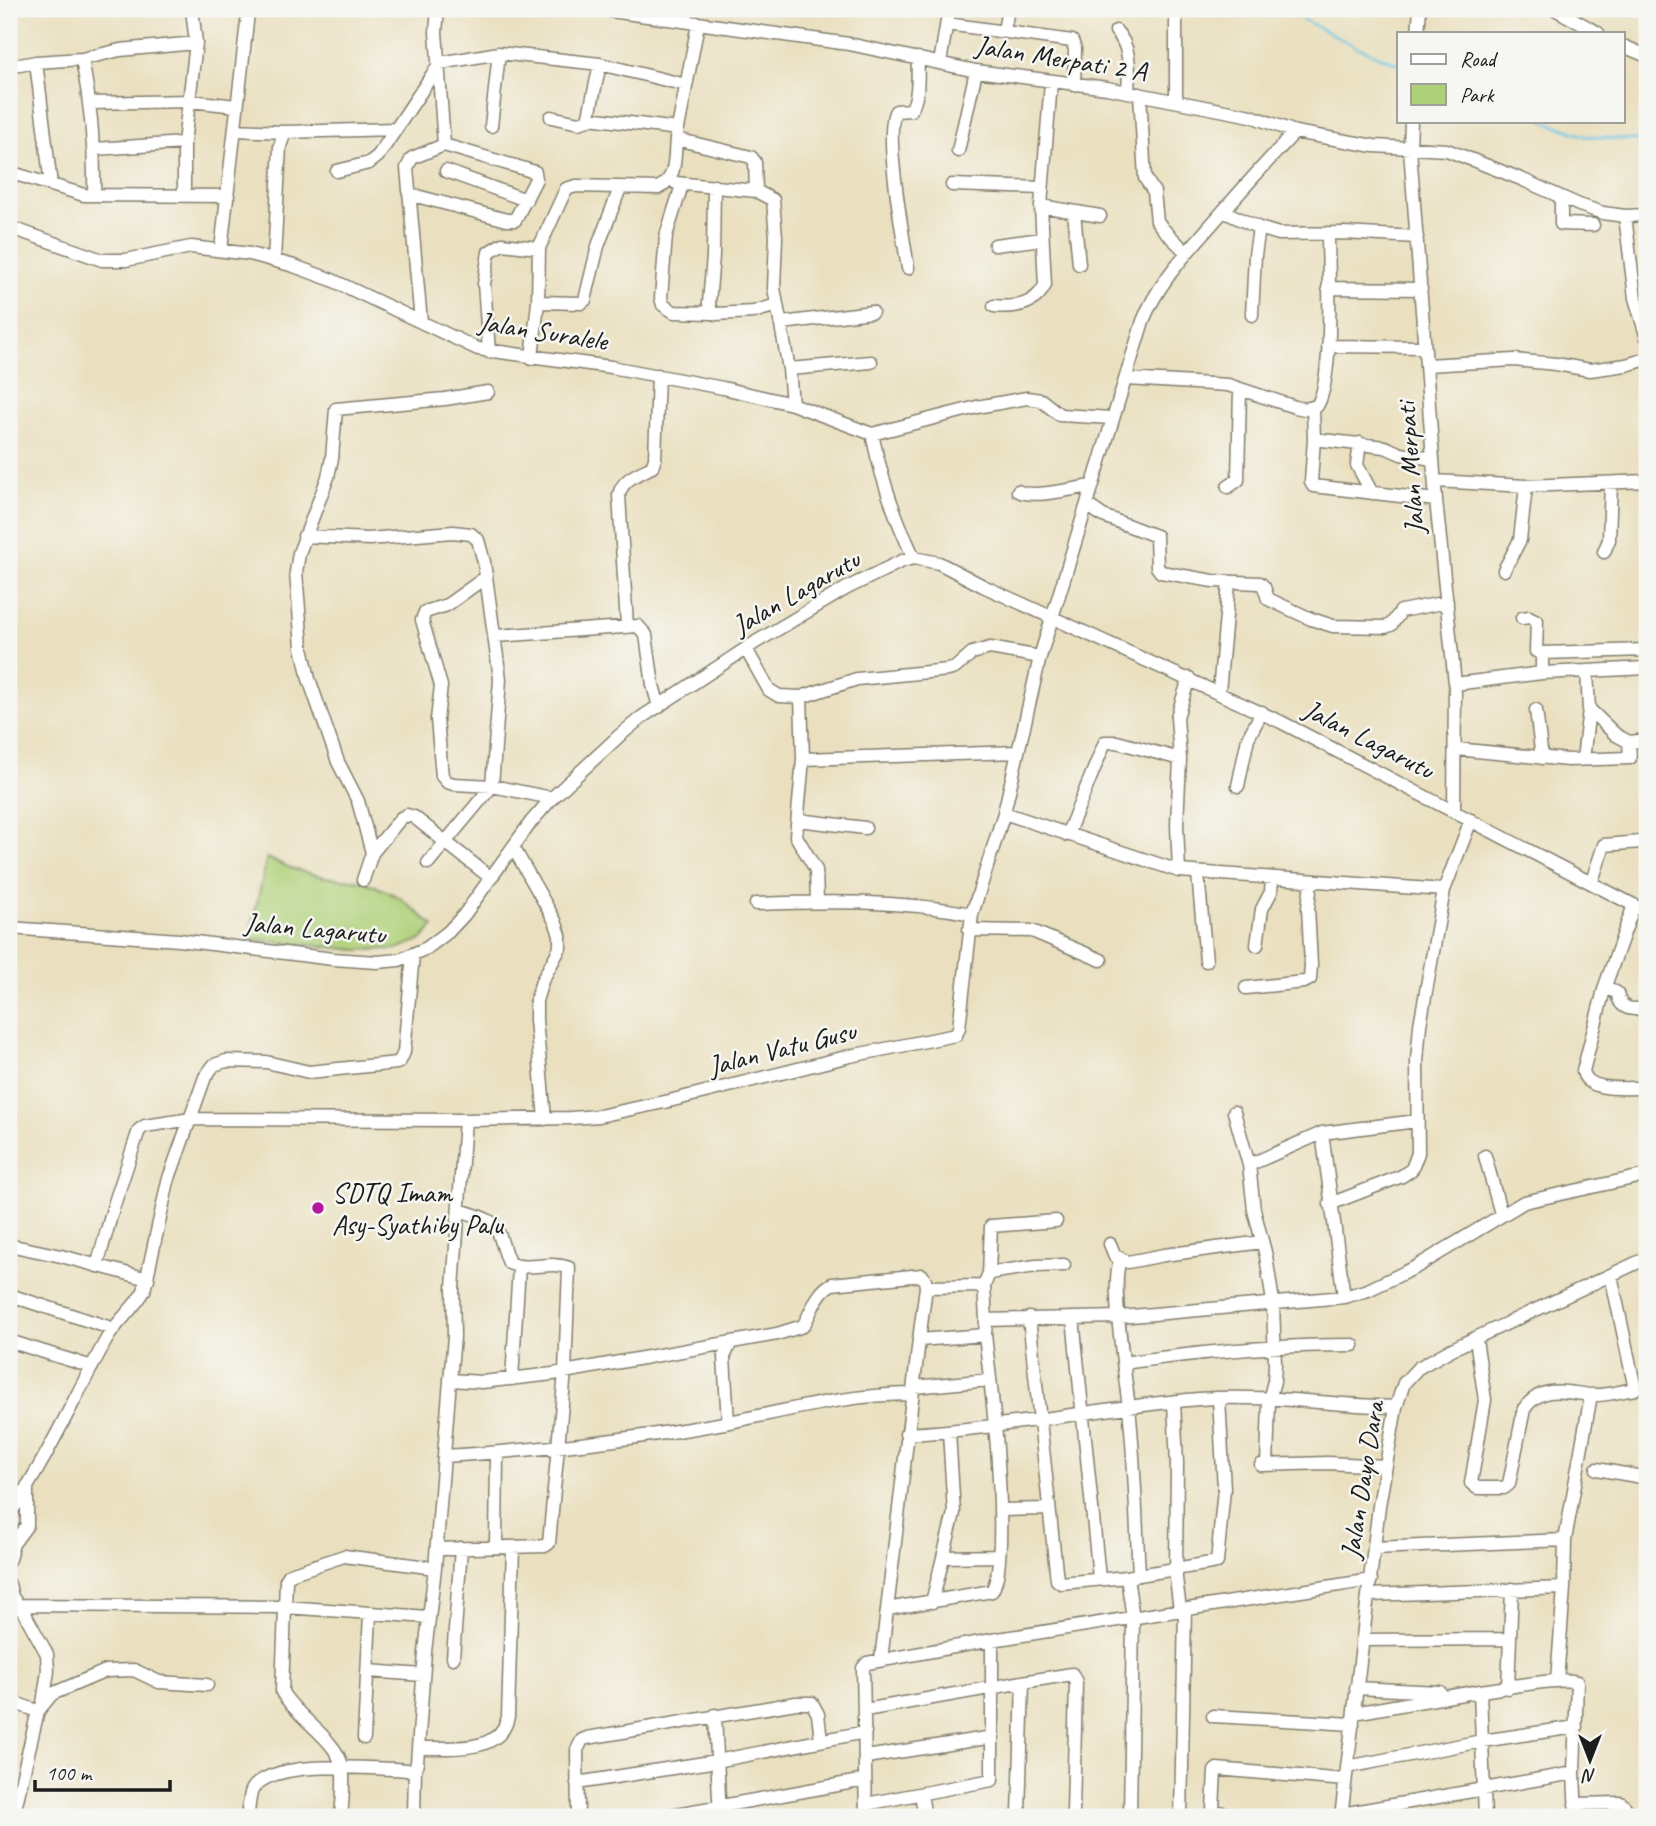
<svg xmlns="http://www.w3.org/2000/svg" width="1656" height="1826" font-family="Caveat,sans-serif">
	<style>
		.green { fill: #aed078; stroke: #65764a; stroke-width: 2 }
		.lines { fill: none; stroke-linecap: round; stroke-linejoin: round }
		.stream { stroke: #68c4e6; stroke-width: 2.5 }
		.minor-casing { stroke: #837e6e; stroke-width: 15 }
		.minor { stroke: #fff; stroke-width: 12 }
		.poi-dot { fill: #b5179e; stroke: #f6f6f2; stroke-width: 2.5 }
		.labels { text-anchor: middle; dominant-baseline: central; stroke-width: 5; stroke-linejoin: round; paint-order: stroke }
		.street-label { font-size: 28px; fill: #1c1c1c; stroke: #f6f6f2 }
		.poi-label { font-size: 28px; fill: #1c1c1c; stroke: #f6f6f2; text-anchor: start }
	</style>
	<rect width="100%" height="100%" fill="#f6f6f2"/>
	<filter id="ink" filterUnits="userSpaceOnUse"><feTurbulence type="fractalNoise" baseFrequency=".0143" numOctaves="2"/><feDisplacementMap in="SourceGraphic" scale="14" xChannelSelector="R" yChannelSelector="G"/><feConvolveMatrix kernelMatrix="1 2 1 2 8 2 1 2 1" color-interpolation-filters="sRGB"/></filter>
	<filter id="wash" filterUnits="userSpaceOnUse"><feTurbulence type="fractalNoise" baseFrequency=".00686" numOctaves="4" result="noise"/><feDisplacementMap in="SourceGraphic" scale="28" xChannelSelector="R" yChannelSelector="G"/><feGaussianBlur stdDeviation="1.57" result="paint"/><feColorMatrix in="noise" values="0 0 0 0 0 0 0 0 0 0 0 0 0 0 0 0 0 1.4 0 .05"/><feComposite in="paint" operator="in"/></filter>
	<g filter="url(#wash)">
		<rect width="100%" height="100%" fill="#eae0bf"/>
		<path class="green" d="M267,858L293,869L324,877L363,881L373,885L399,897L434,926L421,940L397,949L357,950L249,939Z"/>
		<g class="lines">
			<path class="stream" d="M1282,9L1359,48L1399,64
				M1543,121L1585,136L1647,141"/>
		</g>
	</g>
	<g filter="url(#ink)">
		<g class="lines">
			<defs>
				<path id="minor" d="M612,9L611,11L849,44L976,71L1107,88L1251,116L1295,132L1374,146L1447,150L1521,179L1579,205L1603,213L1625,216L1647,215
					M1176,9V101
					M1555,9L1598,33
					M698,24L676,139L751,157L755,162L756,191L773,200L776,237L774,288L789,369L792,404
					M947,24L1072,41L1075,49L1074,85
					M1004,31L1008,9
					M1116,31C1132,48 1129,70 1128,92
					M1418,33L1420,9
					M1623,46L1647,56
					M82,59C91,105 95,148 94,195
					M36,62L51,185
					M940,63L949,9
					M9,67L36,62L82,59L120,50L196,43
					M1051,82L1041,206L1100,216
					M1140,94L1145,178L1154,192L1157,221L1163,229L1187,253
					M91,103L190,101L237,106
					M551,117L579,123L588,120L600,64
					M589,118L678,129
					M1411,121L1410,149L1436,500L1455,684L1454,812
					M491,126L499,53
					M235,130L285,132
					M95,149L184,143
					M958,151L976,71
					M337,171L369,163L378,156L440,63L499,53L600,64L686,85
					M446,171L526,200
					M9,172L84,195L228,196
					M676,183L756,191
					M682,185L666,236L661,298L663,305L674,312L712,313
					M952,185L1042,188
					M714,186L713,256L709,303L711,312L716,314L753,312L777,305
					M409,194L507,220H515L536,179L535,172L444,145
					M184,195V143L196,43L192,9
					M1561,198V224L1593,225
					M1223,211L1259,228L1279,234L1344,233L1417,237
					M1074,212L1079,264
					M1625,216L1635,298L1647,338
					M9,227L102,260H126L191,247L250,254L294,266L332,280L478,349L611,367L723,388L792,404L872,434
					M995,245L1042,239
					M221,250L248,13L244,9
					M274,260L280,146L285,132L396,129
					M908,268C904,241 883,130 896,111L911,110C920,96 917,73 918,58
					M1328,288L1421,289
					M538,302L581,303L585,300L598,246L620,188
					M994,306C1014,308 1035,306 1045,285L1041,206
					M1252,315L1255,255L1259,228
					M421,322L407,168L412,158L444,145L436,32L438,9
					M782,323L872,312
					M1328,346L1424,347
					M489,352L484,284L489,252L502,244L539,248
					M532,358L538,302L539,248L566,189L576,186L658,188C677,179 674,159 676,139
					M1427,365L1514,360L1556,364L1590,370L1626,365L1647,359
					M789,369L871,362
					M1126,379L1228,385L1295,407L1305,409L1317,406C1335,376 1328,271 1328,233
					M1313,408L1314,439L1311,482L1313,486L1436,500
					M872,434L977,407L1027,398L1041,400L1060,415L1112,418
					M872,434C881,478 895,518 914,558
					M1314,439L1385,447L1401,454L1433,459
					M1360,443L1357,465L1372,493
					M1435,481L1526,486L1647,481
					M1228,487L1238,480L1240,389
					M1018,491C1033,499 1075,488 1092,486
					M1087,505L1103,516L1156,536L1157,567L1161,572L1213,581L1260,583L1264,587L1268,599L1311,619L1333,626L1385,627L1391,625L1401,611L1447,602
					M304,536L369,539L453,532L471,534L478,540L484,562L500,679L492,786L428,863
					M1604,552L1609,540L1611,483
					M1504,570L1520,540L1526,486
					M486,577L447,605L425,612L422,620L441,686L437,719L442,776L447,782L454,784L492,786L552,798
					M1522,618L1529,617L1537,621L1536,651L1542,653
					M627,626L619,495C622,479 638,474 652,467L655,459L658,375
					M495,636L638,626L646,635L653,685L659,707
					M746,649L769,690L779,696L801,697L857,679L948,670L955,668L972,653L990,648L1040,657
					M1587,671L1647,668
					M1542,673L1587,671L1589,709L1583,759
					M1455,684L1542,673V653L1647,650
					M1219,692L1229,583
					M801,697L803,759
					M1536,710L1542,758
					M1629,742L1647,740
					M1456,749L1568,760L1630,758L1629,742L1616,735L1589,709
					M1238,786L1248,738L1262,712
					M1004,813L1179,871L1444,890L1471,820
					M798,820L865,828
					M1067,835L1105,742H1117L1180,759
					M513,847L555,921L560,935V948L542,981L536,1001V1020L545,1119
					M372,853L358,801L338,762L309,679L302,647L296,572L299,553L328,477L332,458L336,409L445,399L488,392
					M1179,871L1177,825L1180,759L1177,717L1189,678
					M1198,874L1206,961
					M363,880L372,853L401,818L407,815L414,817L491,878
					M1592,881L1604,845L1641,842L1647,837
					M817,901L816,870L796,836L803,759L1018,752
					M756,904C829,901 900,900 972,914
					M1634,905L1605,986L1583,1071C1587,1094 1631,1087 1647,1088
					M9,928L179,940L333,959L377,962L399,960L427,948L448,932L464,915L531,822L552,798L619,736L642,717L756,642L847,588L902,561L914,558L939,563L983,586L1281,722L1647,912
					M969,930L1032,931L1101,960
					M1257,945L1262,909L1271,892L1272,879
					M1605,986L1617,993C1620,1010 1632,1011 1647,1007
					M1246,988L1304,982L1310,979L1311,965L1308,908L1311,882
					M1234,1112L1249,1165L1254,1210L1266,1256L1273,1302L1275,1364L1274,1381L1269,1400L1267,1465
					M1322,1133L1344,1297
					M1485,1156L1501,1214
					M1249,1165L1322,1133L1417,1121
					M1330,1204L1402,1176L1412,1169L1418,1153L1417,1061L1420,1025L1444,890
					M1110,1244L1115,1256L1128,1262L1164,1255L1262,1242
					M9,1245L61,1256L148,1279
					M1121,1259C1109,1278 1126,1380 1129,1408C1135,1463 1136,1519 1139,1574
					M97,1266L114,1205L139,1130L145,1126L191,1119L465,1120L571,1118L599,1116L669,1101L850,1056L956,1035L959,1028L972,914L1004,813L1040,657L1143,321C1158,283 1185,255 1211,225C1239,193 1266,162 1295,132
					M989,1273L991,1226L1056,1221
					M926,1287L984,1286
					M9,1295L114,1329
					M1029,1318L1057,1580L1061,1583L1127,1577L1217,1562L1224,1489L1219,1398
					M1073,1318L1099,1578
					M986,1320L984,1286L989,1273L1036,1266L1064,1265
					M1476,1339L1485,1400L1471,1483L1477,1488H1504L1509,1484L1524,1409C1543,1383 1566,1393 1591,1395C1606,1396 1621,1391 1635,1389L1611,1275
					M9,1341L92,1367
					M1123,1363C1199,1352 1276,1345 1353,1345
					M512,1379L519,1267
					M450,1380L454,1337L453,1288L465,1120
					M914,1387L990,1380
					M1174,1403L1177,1463L1176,1578L1180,1610
					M728,1422L724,1357L730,1344
					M906,1434C1004,1429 1101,1407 1199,1399C1264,1394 1331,1405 1396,1407
					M445,1456C539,1450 631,1440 724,1423C786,1411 849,1394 912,1394
					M1261,1465L1327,1463L1386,1466
					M1597,1469L1647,1478
					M1001,1510L1048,1509
					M9,1515C46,1461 73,1400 105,1342C115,1323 133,1310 144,1291L168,1181L205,1077L214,1065L226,1061L266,1062L309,1072L397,1063L400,1061L404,1052L413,955
					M1565,1540L1591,1395
					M496,1547L497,1453
					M1374,1548L1565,1540L1564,1588L1557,1681
					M437,1549L545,1546L549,1543L565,1372L569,1268C550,1260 529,1272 509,1263C493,1222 505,1224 459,1210
					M944,1557L999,1556
					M9,1559L13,1544L27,1525V1486
					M1127,1577L1133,1618L1130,1817
					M9,1584L12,1597L25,1614L47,1654L48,1671L43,1703
					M1370,1595L1564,1588
					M932,1602L954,1513L949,1432
					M16,1605L285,1607L428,1617
					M887,1609L992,1591C999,1578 999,1559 1000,1544C1002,1474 993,1404 985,1335L986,1320L1120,1317L1344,1297L1368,1290L1416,1267L1524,1202L1647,1175
					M1362,1640L1510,1639
					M453,1658L461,1548
					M881,1660L919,1340L985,1335
					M368,1671L423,1675
					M1356,1688L1440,1692
					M1508,1688L1512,1589
					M1480,1691C1499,1689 1563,1676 1577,1682L1574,1773L1576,1817
					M9,1701L38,1711
					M865,1710L1023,1682
					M1354,1713L1480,1691L1485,1817
					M715,1715L720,1817
					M1213,1716L1353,1724
					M364,1738L370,1614
					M418,1748C449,1747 500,1755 508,1717L513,1547
					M866,1757L993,1737
					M1347,1767L1482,1741L1576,1727
					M577,1783L717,1761L865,1732
					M921,1794L925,1817
					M866,1804L992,1780V1640
					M1575,1804L1621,1803L1625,1807L1626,1817
					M1019,1814L1023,1682L1072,1674L1076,1682L1073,1814
					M1342,1814L1574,1773
					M13,1817L38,1711L52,1694L106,1671L134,1670L159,1682L207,1685
					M247,1817C249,1810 249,1797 252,1790C271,1757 377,1769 411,1770L415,1768
					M341,1817C342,1802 345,1782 342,1766C336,1739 297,1718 282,1692L286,1580L290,1574L344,1556L435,1568
					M414,1817L415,1768L417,1763L425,1652L435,1568L450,1380L482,1382L553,1374L777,1334L803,1326C812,1312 816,1292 832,1284L922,1275L925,1280L926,1287L919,1340
					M578,1817L577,1750L582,1740L587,1738L796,1703H812L818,1714L821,1740
					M660,1817L865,1780
					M866,1817L863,1668L867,1663L992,1640L1371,1580
					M1181,1817L1185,1609
					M1246,1817L1217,1812L1213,1809L1215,1771L1217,1769L1345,1780
					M1341,1817L1379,1506L1396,1407L1404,1383L1418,1368L1452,1349L1647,1258"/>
			</defs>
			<use href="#minor" class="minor-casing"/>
			<use href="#minor" class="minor"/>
		</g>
	</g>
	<circle class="poi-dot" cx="318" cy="1208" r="7"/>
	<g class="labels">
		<g class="street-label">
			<text transform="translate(1061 58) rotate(9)">Jalan Merpati 2 A</text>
			<text transform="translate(543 331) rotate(9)">Jalan Suralele</text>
			<text transform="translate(1410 468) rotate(-94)">Jalan Merpati</text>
			<text transform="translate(796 592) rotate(-30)">Jalan Lagarutu</text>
			<text transform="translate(1369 739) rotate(27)">Jalan Lagarutu</text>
			<text transform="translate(315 928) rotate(5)">Jalan Lagarutu</text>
			<text transform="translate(782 1048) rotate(-14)">Jalan Vatu Gusu</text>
			<text transform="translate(1362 1480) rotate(-81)">Jalan Dayo Dara</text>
		</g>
		<g class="poi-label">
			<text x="332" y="1192">SDTQ Imam<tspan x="332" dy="32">Asy-Syathiby Palu</tspan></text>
		</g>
	</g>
	<rect width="1656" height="1826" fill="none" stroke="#f6f6f2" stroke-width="35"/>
	<rect x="1397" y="32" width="228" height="91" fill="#f6f6f2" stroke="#9f9f9c" stroke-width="2"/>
	<rect x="1411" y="54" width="35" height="10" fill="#ffffff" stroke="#9f9f9c" stroke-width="2"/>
	<text x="1460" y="66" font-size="21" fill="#1c1c1c">Road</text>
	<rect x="1411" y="84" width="35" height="21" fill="#aed078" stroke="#9f9f9c" stroke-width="2"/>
	<text x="1460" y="102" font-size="21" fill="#1c1c1c">Park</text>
	<g transform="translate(1590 1760) rotate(180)" stroke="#f6f6f2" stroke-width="5" paint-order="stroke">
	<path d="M0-5L12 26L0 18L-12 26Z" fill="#1c1c1c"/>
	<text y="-10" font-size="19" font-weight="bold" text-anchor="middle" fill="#1c1c1c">N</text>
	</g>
	<path d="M35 1780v10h135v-10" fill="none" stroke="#1c1c1c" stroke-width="3.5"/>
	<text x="46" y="1780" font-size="21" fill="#1c1c1c" stroke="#f6f6f2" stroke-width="5" paint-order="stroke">100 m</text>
</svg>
